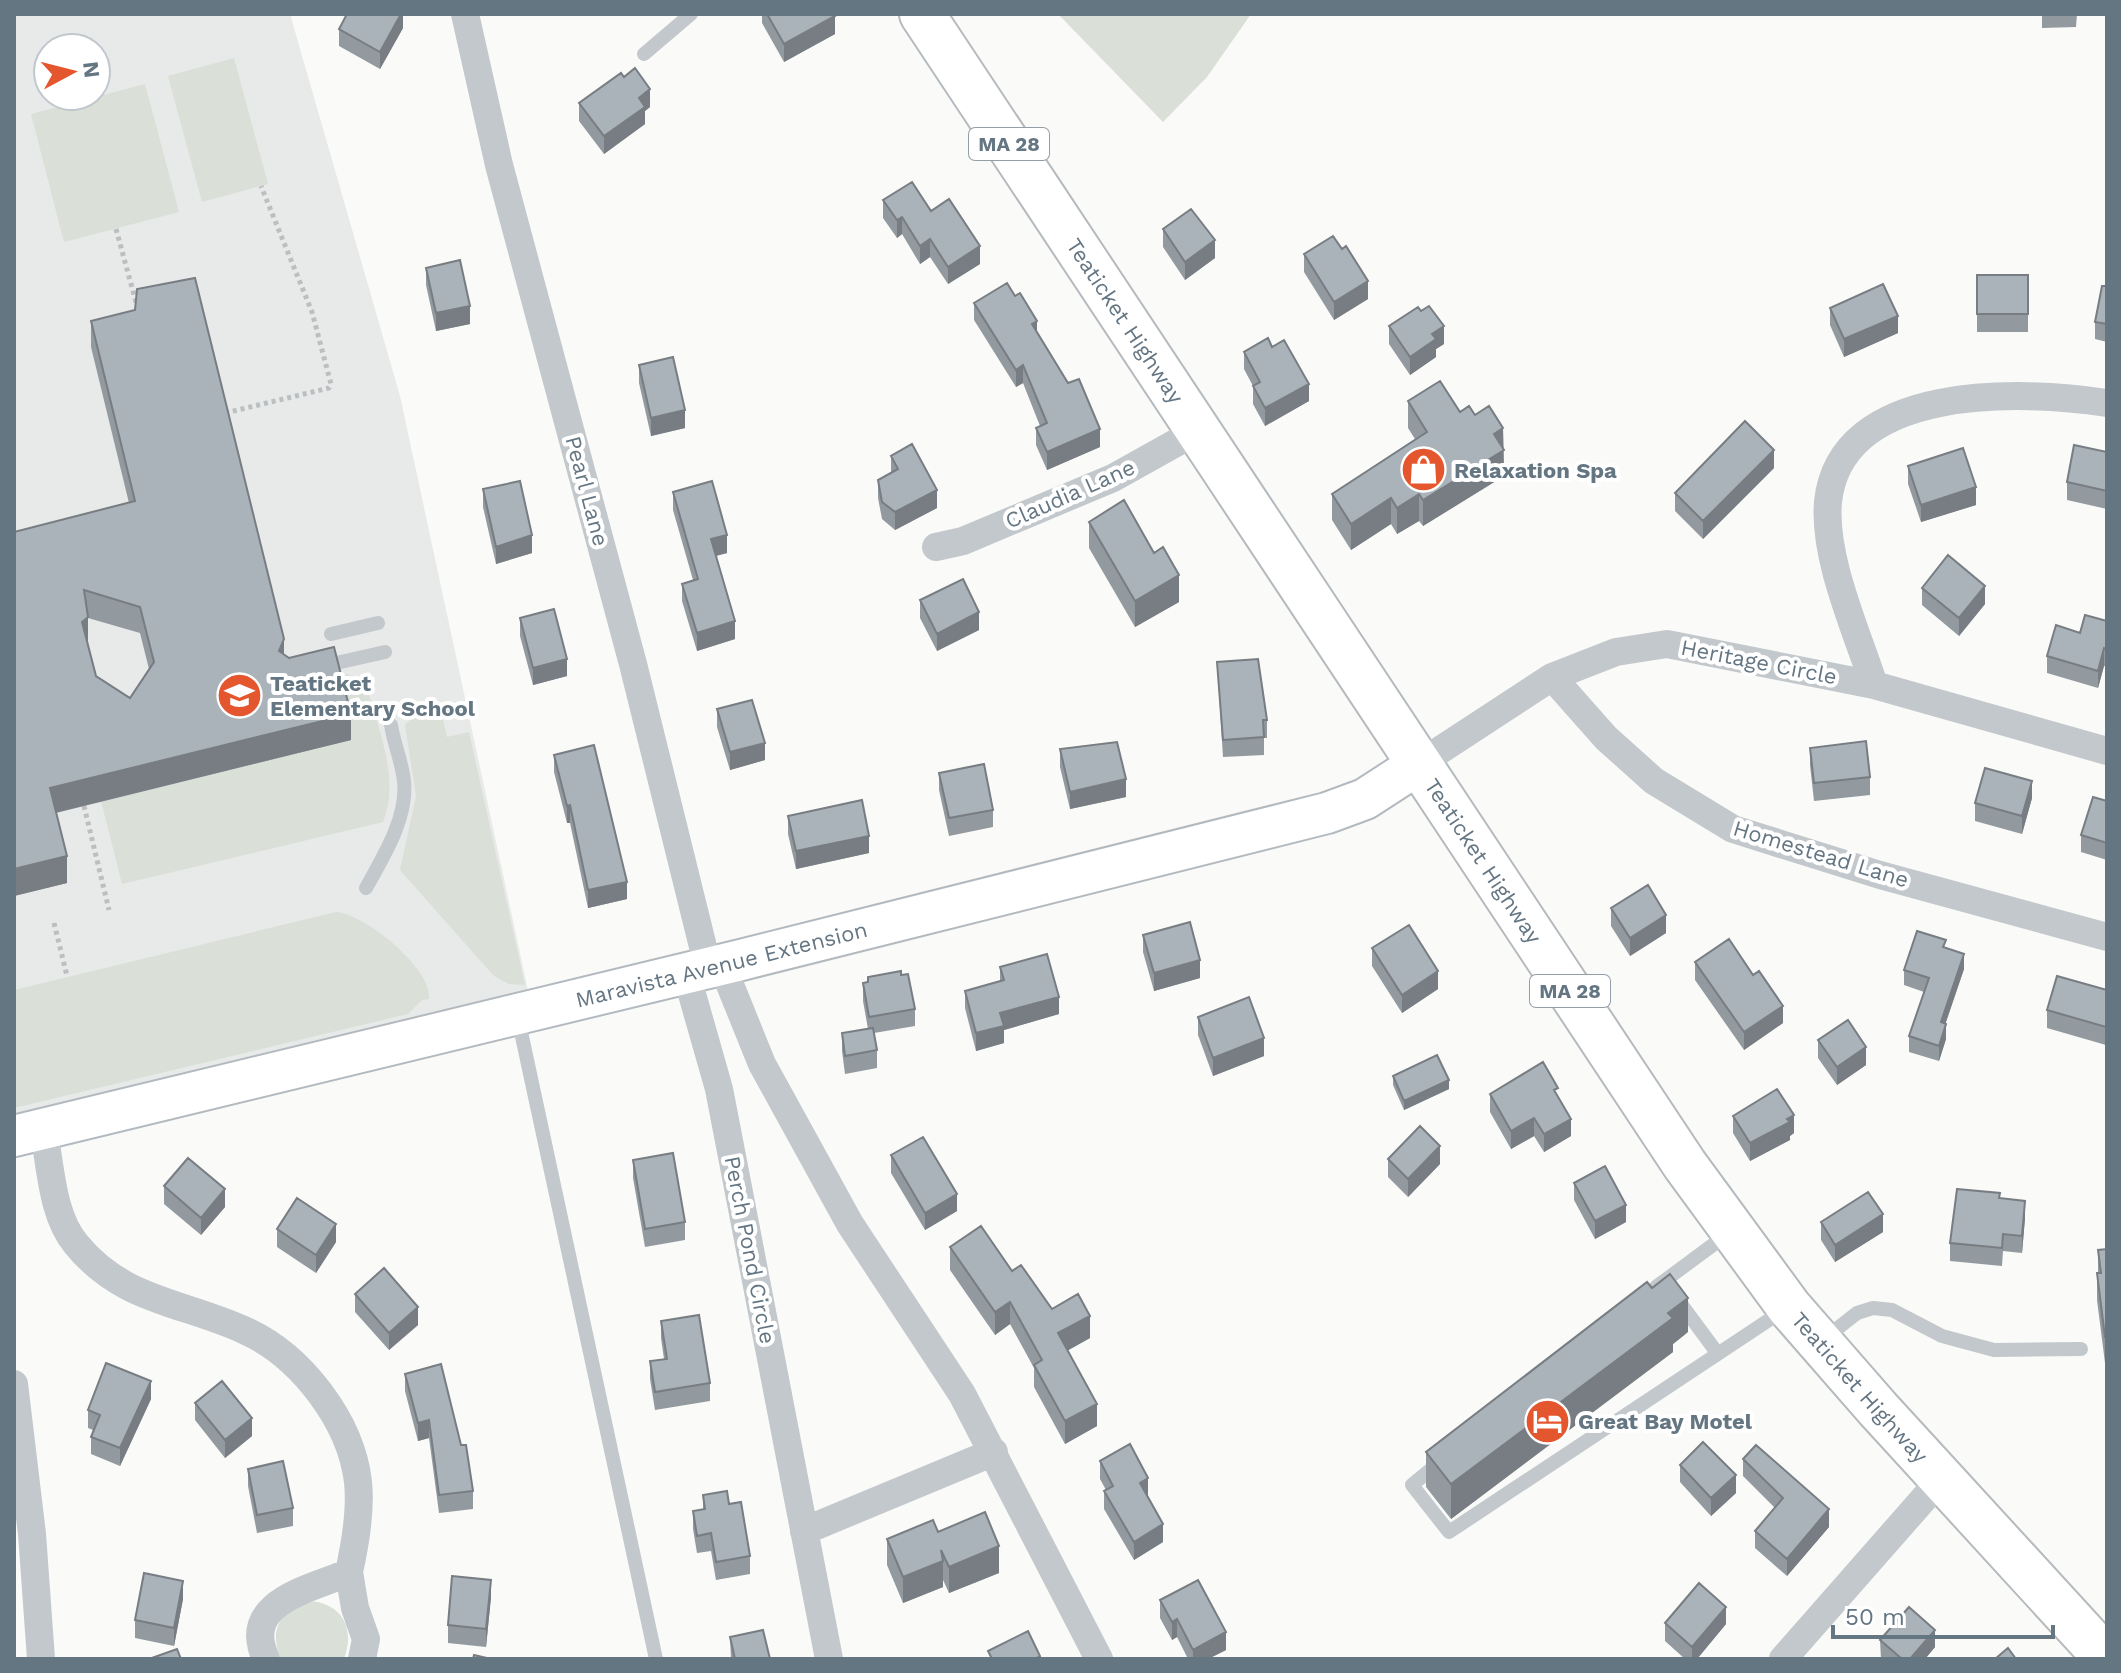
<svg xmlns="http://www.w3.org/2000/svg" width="2121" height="1673" font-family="'Work Sans',sans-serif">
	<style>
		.built { fill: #e8e9e9; fill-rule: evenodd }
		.green { fill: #dadfd7 }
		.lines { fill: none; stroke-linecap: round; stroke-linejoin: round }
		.secondary-casing { stroke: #b3babf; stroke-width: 44 }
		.primary-casing { stroke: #b5babe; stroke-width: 48 }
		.path { stroke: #bbbfc2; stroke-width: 5; stroke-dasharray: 4 4; stroke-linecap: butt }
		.service { stroke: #c3c8cc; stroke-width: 14 }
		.minor { stroke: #c3c8cc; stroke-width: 28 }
		.secondary { stroke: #fff; stroke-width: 40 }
		.primary { stroke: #fff; stroke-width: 44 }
		.wall { fill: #929a9f; fill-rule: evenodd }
		.shaded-wall { fill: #777d82 }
		.building { fill: #aab3b9; stroke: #777d82; stroke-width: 2; fill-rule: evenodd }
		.labels { text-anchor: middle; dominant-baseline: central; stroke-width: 8; stroke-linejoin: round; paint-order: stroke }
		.shield { fill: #fff; stroke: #939fa8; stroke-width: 2 }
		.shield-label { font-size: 20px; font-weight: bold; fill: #657683 }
		.street-label { font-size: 22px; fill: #657683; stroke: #fff }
		.poi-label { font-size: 22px; font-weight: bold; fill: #657683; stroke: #fff; text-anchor: start }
	</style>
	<rect width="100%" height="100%" fill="#fafaf8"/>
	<path class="built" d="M14,14H290L400,396L529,995L14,1122ZM48,48H96V96H48Z"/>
	<path class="green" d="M1058,14H1251L1207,77L1163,122Z
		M234,58L268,184L202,202L168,76Z
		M145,84L179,212L64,242L31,114Z
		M347,674L362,680L368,690C379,732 400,779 383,822L122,884L101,801Z
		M441,711L447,737L469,732L525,985L509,984L494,976L400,870L416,796L405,725L412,718Z
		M336,912C365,914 433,969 429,999L422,1000L408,1014L14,1108V990Z
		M306,1601C341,1601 356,1628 344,1659L280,1657C269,1628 281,1614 306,1601Z"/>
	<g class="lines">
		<defs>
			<g id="secondary">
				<path id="s1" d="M14,1136L741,960L1327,813L1365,799L1419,764"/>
			</g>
			<g id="primary">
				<path id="s2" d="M922,14L1685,1165L1789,1307L1878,1409L2107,1659"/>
			</g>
		</defs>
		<use href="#secondary" class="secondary-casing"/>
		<use href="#primary" class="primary-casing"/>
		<path class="path" d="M116,229L137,306
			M225,413L329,388L331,384L312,312L261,186
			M84,806L109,910
			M54,923L67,976"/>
		<path class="service" d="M644,54L691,14
			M331,634L378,623
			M323,666L385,652
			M366,888C383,857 408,818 404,781C402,762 394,744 391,725
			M518,1018L656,1659
			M1656,1287L1729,1233
			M1678,1300L1718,1354
			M1824,1339L1857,1313L1873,1308L1892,1310L1942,1336L1994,1350L2081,1349
			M1441,1461L1412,1485L1449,1532L1787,1308"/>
		<path class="minor" d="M465,14L499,165L633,664L708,967
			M2107,403C2021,390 1840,383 1828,502C1823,558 1857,632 1874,685L2107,751
			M936,547L963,541L1113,478L1199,430
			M1552,677L1616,652L1667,644L1874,685
			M1419,764L1552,677L1606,738L1654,781L1733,829L1880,875L2107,937
			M722,965L762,1064L850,1224L962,1394L1099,1659
			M686,973L719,1089L829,1659
			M43,1128C51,1165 51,1214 76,1244C123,1302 184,1302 246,1331C301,1356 351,1421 358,1482C361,1510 355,1545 349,1572
			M14,1384L32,1534L41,1659
			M804,1531L994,1452
			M266,1659C239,1600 314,1589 349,1572L355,1608L366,1639L362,1659
			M1783,1659L1942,1478"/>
		<use href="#secondary" class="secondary"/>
		<use href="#primary" class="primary"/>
	</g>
	<path class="wall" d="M403,14V28L380,69L339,46V29Z
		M762,14H833L835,34L784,62L762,23Z
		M2042,14H2077L2076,27L2042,28Z
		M579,103L650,107L645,111V124L604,154L579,121Z
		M883,200L931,211L980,264L948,284L930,257L920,264L902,234L897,238L883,218Z
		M1163,229L1215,258L1185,280L1163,247Z
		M1342,249L1368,299L1334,320L1304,272V254Z
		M426,268L470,324L436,331L426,285Z
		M1977,275H2028V332H1977Z
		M2107,286V342L2095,339V322Z
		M974,303L1037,332L1100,447L1047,470L1036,445V428L1040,426L1023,383L1016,387L974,320Z
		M1830,308L1898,333L1844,357L1830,325Z
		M91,321L284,655L351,740L56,813L67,883L14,896V532L129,503L91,347ZM88,618L140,633L149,669L130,698L96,676L88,644Z
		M1389,326L1444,344L1436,349V357L1410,375L1389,344Z
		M1272,347L1309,401L1265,426L1253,404V386L1244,369V352Z
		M639,365L685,428L651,436L639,383Z
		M1408,401L1475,415L1503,428L1504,476L1423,526L1419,521L1397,534L1391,524L1351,550L1332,520V494L1415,439L1408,428Z
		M2107,452V509L2067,500V482Z
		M891,456L937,508L895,530L882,519L878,498V480L891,473Z
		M1908,466L1976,505L1921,522L1908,484Z
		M1774,468L1703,539L1675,511V493Z
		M483,489L532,553L496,564L483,507Z
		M673,492L727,553L716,556L735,639L697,651L682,601V584L693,580L673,510Z
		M1089,522L1154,553L1179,602L1135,627L1089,548Z
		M1922,588L1985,604L1959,636L1922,605Z
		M920,600L979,630L937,651L920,618Z
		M520,618L567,676L533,685L520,636Z
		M2107,621V667L2104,666L2098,688L2047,673V656L2080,633Z
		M1217,662L1267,720V738H1264V755L1223,757Z
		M717,709L765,760L730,770L717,727Z
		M1810,748L1870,777V795L1814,801L1810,765Z
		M1060,749L1126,797L1070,809L1060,767Z
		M554,755L627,899L588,908L570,823H567L554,772Z
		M939,773L993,810V827L949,836L939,790Z
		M2032,798L2022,834L1975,821V803Z
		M2107,801V860L2081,852V835Z
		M788,816L869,853L796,869L788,834Z
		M1611,908L1666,933L1630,956L1611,926Z
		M1143,935L1200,978L1154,991L1143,952Z
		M1946,947L1964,969L1945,1024L1946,1039L1939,1061L1909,1052V1036L1924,992L1904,985V970Z
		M1372,948L1438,989L1402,1013L1372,966Z
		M1695,962L1753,975L1783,1023L1744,1050L1695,980Z
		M1000,967L1059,1014L1004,1030V1043L976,1051L965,1008V991L1000,981Z
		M901,975L915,1009V1026L874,1033L877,1050V1068L845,1074L842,1051V1033L868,1029L863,1001V983H868V977Z
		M2107,990L2106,1045L2047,1028V1010Z
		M1198,1017L1264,1056L1213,1076L1198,1035Z
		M1818,1040L1866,1065L1837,1085L1818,1058Z
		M1393,1076L1449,1089L1404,1110L1393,1085Z
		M1490,1094L1571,1136L1544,1152L1534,1136L1511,1149L1490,1112Z
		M1733,1116L1794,1133L1790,1136V1140L1750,1161L1733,1133Z
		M891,1155L957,1211L925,1230L891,1173Z
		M1388,1159L1440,1164L1408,1197L1388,1177Z
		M633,1160L685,1222V1240L645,1247L633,1178Z
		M1574,1183L1626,1222L1595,1239L1574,1200Z
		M164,1186L225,1207L201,1235L164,1204Z
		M2000,1198L2025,1218L2022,1253L2003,1251L2002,1266L1950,1261V1243Z
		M1821,1222L1883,1232L1835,1262L1821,1240Z
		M277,1229L336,1242L316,1273L277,1247Z
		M950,1247L1012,1271L1052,1309L1090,1338L1068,1350L1097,1426L1065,1444L1034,1387V1368L1010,1324L995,1335L950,1270Z
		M2107,1249V1363H2105L2097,1300V1273H2098V1250Z
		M355,1294L418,1325L389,1350L355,1312Z
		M661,1321L710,1383V1401L655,1410L650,1379V1361L664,1359L661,1338Z
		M1688,1332L1673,1344V1352L1451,1519L1426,1487V1452Z
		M405,1374L473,1491V1509L439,1513L429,1438L418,1441L405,1391Z
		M151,1399L120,1466L91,1454V1437L93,1430L88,1428V1410Z
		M195,1403L252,1436L225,1458L195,1420Z
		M1743,1459L1829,1527L1787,1576L1755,1548V1531L1775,1508L1743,1476Z
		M1100,1461L1148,1495L1147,1496L1163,1542L1134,1560L1104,1509V1491L1106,1490L1100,1479Z
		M1680,1465L1736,1493L1711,1516L1680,1482Z
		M248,1469L293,1508V1526L257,1533L248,1486Z
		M703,1495L729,1504L750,1556V1574L716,1580L711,1551L697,1553L693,1529V1511L703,1510Z
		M938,1532L999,1573L949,1593L943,1580V1587L903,1603L887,1565V1539Z
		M491,1597L486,1647L448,1643V1625Z
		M183,1599L174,1646L135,1638V1620Z
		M1160,1600L1226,1650L1208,1659H1188L1177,1637L1172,1640L1160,1618Z
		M1665,1623L1726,1624L1697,1659H1685L1665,1641Z
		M730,1637L770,1659H731Z
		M1880,1640L1935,1647L1925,1659H1881Z"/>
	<path class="shaded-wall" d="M401,14H403V28L380,69V52Z
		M835,16V34L784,62V44Z
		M650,89V107L645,111V124L604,154V136L639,98Z
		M902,217V234L897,238V220Z
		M930,239V257L920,264V246Z
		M1215,240V258L1185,280V262Z
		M980,246V264L948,284V267Z
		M1368,281V299L1334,320V302Z
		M470,306V324L436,331V313Z
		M1898,316V333L1844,357V339Z
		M1037,321V338L1032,324Z
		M1444,326V344L1436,349V357L1410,375V357L1432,334Z
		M1023,365V383L1016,387V370Z
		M1309,384V401L1265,426V408Z
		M685,410V428L651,436V418Z
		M1503,428L1504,476L1423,526V500L1494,434Z
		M1100,429V447L1047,470V452Z
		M1774,450V468L1703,539V521Z
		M1976,487V505L1921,522V505Z
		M937,490V508L895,530V512Z
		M1419,494V521L1397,534V508Z
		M1391,498V524L1351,550V524Z
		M532,535V553L496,564V547Z
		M727,535V553L711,557V539Z
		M1179,575V602L1135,627V601Z
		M1985,586V604L1959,636V618Z
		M979,612V630L937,651V634Z
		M88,617V643L82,648V622Z
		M735,621V639L697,651V633Z
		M284,639V665L279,651Z
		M2104,648V666L2098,688V671Z
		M567,659V676L533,685V668Z
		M351,714V740L50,814V788Z
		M765,743V760L730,770V752Z
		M1126,779V797L1070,809V792Z
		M2032,781V798L2022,834V816Z
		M570,805V823H567V806Z
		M869,836V853L796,869V851Z
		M67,856V883L14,896V869Z
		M627,882V899L588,908V890Z
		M1666,915V933L1630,956V938Z
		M1964,954V969L1941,1037V1022Z
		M1200,960V978L1154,991V973Z
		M1438,971V989L1402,1013V995Z
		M1059,997V1014L1004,1030V1043L976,1051V1033L1000,1013Z
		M1783,1006V1023L1744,1050V1032Z
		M1946,1024V1039L1939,1061V1046Z
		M1264,1038V1056L1213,1076V1058Z
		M1866,1047V1065L1837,1085V1067Z
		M1449,1080V1089L1404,1110V1101Z
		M1794,1115V1133L1790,1136V1140L1750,1161V1143Z
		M1534,1118V1136L1511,1149V1131Z
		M1571,1119V1136L1544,1152V1134Z
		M1440,1146V1164L1408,1197V1179Z
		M225,1189V1207L201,1235V1218Z
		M957,1194V1211L925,1230V1213Z
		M2025,1201V1218L2022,1253V1236Z
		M1626,1205V1222L1595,1239V1221Z
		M1883,1214V1232L1835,1262V1245Z
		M336,1224V1242L316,1273V1255Z
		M1688,1298V1332L1673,1344V1352L1451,1519V1484Z
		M1010,1302V1324L995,1335V1312Z
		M418,1307V1325L389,1350V1333Z
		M1090,1316V1338L1058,1356V1333Z
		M151,1381V1399L120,1466V1448Z
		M1097,1404V1426L1065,1444V1421Z
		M252,1418V1436L225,1458V1440Z
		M429,1420V1438L418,1441V1423Z
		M1736,1475V1493L1711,1516V1498Z
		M1148,1478V1495L1140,1501V1483Z
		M1829,1509V1527L1787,1576V1559Z
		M1163,1524V1542L1134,1560V1542Z
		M999,1546V1573L949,1593V1567Z
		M943,1561V1587L903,1603V1577Z
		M491,1580V1597L486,1647V1629Z
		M183,1581V1599L174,1646V1628Z
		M1726,1607V1624L1697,1659H1692V1647Z
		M1177,1619V1637L1172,1640V1622Z
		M1935,1630V1647L1925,1659H1910Z
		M1226,1632V1650L1208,1659H1193V1650Z"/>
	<path class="building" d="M347,14H401L380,52L339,29Z
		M767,14H833L835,16L784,44Z
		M635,68L650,89L639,98L645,107L604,136L579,103L621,73L624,77Z
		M912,182L931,211L949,199L980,246L948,267L930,239L920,246L902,217L897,220L883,200Z
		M1191,209L1215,240L1185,262L1163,229Z
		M1333,236L1342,249L1346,246L1368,281L1334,302L1304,254Z
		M460,260L470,306L436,313L426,268Z
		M1977,275H2028V314H1977Z
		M195,278L284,639L279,651L289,658L334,647L351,714L50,788L67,856L14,869V532L135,501L91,321L135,310L137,289ZM84,590L140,607L154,662L130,698L96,676L82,622L88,617Z
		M1007,283L1015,296L1020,293L1037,321L1032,324L1068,383L1079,379L1100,429L1047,452L1036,428L1047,423L1023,365L1016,370L974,303Z
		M1883,284L1898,316L1844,339L1830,308Z
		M2102,286H2107V324L2095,322Z
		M1429,306L1444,326L1432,334L1436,339L1410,357L1389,326L1418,307L1421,311Z
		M1268,338L1272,347L1284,340L1309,384L1265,408L1253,386L1260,382L1244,352Z
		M673,357L685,410L651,418L639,365Z
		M1440,381L1460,412L1469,406L1475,415L1489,406L1503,428L1494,434L1504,450L1423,500L1419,494L1397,508L1391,498L1351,524L1332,494L1427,432L1408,401Z
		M1745,421L1774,450L1703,521L1675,493Z
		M912,444L937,490L895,512L882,502L878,480L898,469L891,456Z
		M2074,445L2107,452V491L2067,482Z
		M1963,448L1976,487L1921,505L1908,466Z
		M520,481L532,535L496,547L483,489Z
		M712,481L727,535L711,539L735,621L697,633L682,584L698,579L673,492Z
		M1124,500L1154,553L1163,547L1179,575L1135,601L1089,522Z
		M1948,555L1985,586L1959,618L1922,588Z
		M963,579L979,612L937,634L920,600Z
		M554,609L567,659L533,668L520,618Z
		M2085,615L2107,621V649L2104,648L2098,671L2047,656L2056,625L2080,633Z
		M1258,659L1267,720H1263L1264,737L1223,740L1217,662Z
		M752,700L765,743L730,752L717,709Z
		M1866,741L1870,777L1814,783L1810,748Z
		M1117,742L1126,779L1070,792L1060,749Z
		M594,745L627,882L588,890L570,805L567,806L554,755Z
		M984,764L993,810L949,818L939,773Z
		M1985,768L2032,781L2022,816L1975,803Z
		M2093,797L2107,801V843L2081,835Z
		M862,800L869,836L796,851L788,816Z
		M1648,885L1666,915L1630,938L1611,908Z
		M1190,922L1200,960L1154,973L1143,935Z
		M1409,925L1438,971L1402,995L1372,948Z
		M1917,931L1946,940L1943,947L1964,954L1941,1022L1946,1024L1939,1046L1909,1036L1929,978L1904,970Z
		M1729,939L1753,975L1759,971L1783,1006L1744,1032L1695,962Z
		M1047,954L1059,997L1000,1013L1004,1026L976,1033L965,991L1004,980L1000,967Z
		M901,971V975L908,974L915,1009L869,1017L863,983L868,982V977Z
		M2057,976L2107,990L2106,1027L2047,1010Z
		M1249,997L1264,1038L1213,1058L1198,1017Z
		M1848,1020L1866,1047L1837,1067L1818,1040Z
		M873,1028L877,1050L845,1056L842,1033Z
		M1437,1055L1449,1080L1404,1101L1393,1076Z
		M1543,1062L1558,1088L1554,1090L1571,1119L1544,1134L1534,1118L1511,1131L1490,1094Z
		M1777,1089L1794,1115L1787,1119L1790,1122L1750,1143L1733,1116Z
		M1420,1126L1440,1146L1408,1179L1388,1159Z
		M923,1137L957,1194L925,1213L891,1155Z
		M673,1153L685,1222L645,1229L633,1160Z
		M188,1158L225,1189L201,1218L164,1186Z
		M1605,1166L1626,1205L1595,1221L1574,1183Z
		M1957,1189L2000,1193L1999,1198L2025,1201L2022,1236L2003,1234L2002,1248L1950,1243Z
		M1868,1192L1883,1214L1835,1245L1821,1222Z
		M297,1198L336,1224L316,1255L277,1229Z
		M981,1226L1012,1271L1021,1265L1052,1309L1078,1294L1090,1316L1058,1333L1097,1404L1065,1421L1034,1365L1042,1360L1010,1302L995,1312L950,1247Z
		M2107,1249V1337H2105L2097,1273H2101L2098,1250Z
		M384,1268L418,1307L389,1333L355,1294Z
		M1670,1274L1688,1298L1668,1313L1673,1318L1451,1484L1426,1452L1647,1282L1652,1288Z
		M699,1315L710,1383L655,1392L650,1361L667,1359L661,1321Z
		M106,1363L151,1381L120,1448L91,1437L100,1415L88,1410Z
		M441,1364L461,1445H466L473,1491L439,1495L429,1420L418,1423L405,1374Z
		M222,1381L252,1418L225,1440L195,1403Z
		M1703,1442L1736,1475L1711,1498L1680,1465Z
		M1130,1444L1148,1478L1140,1483L1163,1524L1134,1542L1104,1491L1113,1486L1100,1461Z
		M1756,1445L1829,1509L1787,1559L1755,1531L1783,1498L1743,1459Z
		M283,1461L293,1508L257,1515L248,1469Z
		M727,1491L729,1504L741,1502L750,1556L716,1562L711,1533L697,1536L693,1511L705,1509L703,1495Z
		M985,1512L999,1546L949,1567L941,1550L943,1561L903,1577L887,1539L933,1520L938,1532Z
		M144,1573L183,1581L174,1628L135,1620Z
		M452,1576L491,1580L486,1629L448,1625Z
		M1198,1580L1226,1632L1193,1650L1177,1619L1172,1622L1160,1600Z
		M1699,1583L1726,1607L1692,1647L1665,1623Z
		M1909,1607L1935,1630L1910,1659H1902L1880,1640Z
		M763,1630L770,1659H735L730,1637Z
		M1028,1631L1040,1656L1035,1659H992L988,1651Z
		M2008,1648L2016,1659H1995Z
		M177,1649L181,1659H149Z
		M474,1655L491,1659H473Z"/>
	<defs>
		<symbol id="shop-disc" viewBox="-11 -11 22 22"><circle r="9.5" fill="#e4572e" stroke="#fff"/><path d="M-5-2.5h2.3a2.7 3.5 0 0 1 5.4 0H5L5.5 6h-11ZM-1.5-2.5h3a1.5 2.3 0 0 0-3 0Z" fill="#fff"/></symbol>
		<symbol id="school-disc" viewBox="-11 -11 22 22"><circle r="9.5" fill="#e4572e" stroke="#fff"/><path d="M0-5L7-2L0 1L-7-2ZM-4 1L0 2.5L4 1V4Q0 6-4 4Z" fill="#fff"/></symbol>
		<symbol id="hotel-disc" viewBox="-11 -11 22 22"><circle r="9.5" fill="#e4572e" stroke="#fff"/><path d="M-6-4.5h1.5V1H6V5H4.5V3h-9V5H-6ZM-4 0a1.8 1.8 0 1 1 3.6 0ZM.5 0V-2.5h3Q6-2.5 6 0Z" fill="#fff"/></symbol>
	</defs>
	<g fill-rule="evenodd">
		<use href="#shop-disc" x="1398" y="444" width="51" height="51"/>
		<use href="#school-disc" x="214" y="670" width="51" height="51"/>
		<use href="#hotel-disc" x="1522" y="1396" width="51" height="51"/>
	</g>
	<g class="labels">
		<g class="shield">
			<rect x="969" y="128" width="80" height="32" rx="6"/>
			<rect x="1530" y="975" width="80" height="32" rx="6"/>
		</g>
		<g class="shield-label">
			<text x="1009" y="144">MA 28</text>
			<text x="1570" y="991">MA 28</text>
		</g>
		<g class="street-label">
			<text stroke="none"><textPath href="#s2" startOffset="368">Teaticket Highway</textPath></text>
			<text transform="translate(587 491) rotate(75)">Pearl Lane</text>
			<text transform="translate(1070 494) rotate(-24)">Claudia Lane</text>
			<text transform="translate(1759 662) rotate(11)">Heritage Circle</text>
			<text transform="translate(1821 854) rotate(17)">Homestead Lane</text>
			<text stroke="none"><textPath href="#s2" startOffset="1016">Teaticket Highway</textPath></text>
			<text stroke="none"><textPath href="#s1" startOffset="728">Maravista Avenue Extension</textPath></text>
			<text transform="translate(750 1250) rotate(79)">Perch Pond Circle</text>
			<text stroke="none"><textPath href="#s2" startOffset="1664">Teaticket Highway</textPath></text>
		</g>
		<g class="poi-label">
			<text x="1454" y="470">Relaxation Spa</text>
			<text x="270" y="683">Teaticket<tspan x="270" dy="25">Elementary School</tspan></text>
			<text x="1578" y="1421">Great Bay Motel</text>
		</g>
	</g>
	<rect width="2121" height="1673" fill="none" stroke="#657683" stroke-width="32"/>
	<g transform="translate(72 72) rotate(83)"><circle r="38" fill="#ffffff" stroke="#c1c8cd" stroke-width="2"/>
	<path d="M0-6L14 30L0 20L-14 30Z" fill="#e4572e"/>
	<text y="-12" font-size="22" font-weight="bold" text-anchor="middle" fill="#657683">N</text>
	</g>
	<path d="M1833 1625v12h220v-12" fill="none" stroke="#657683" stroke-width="4"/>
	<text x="1845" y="1625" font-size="24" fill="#657683" stroke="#ffffff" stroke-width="6" paint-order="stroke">50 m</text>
</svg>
